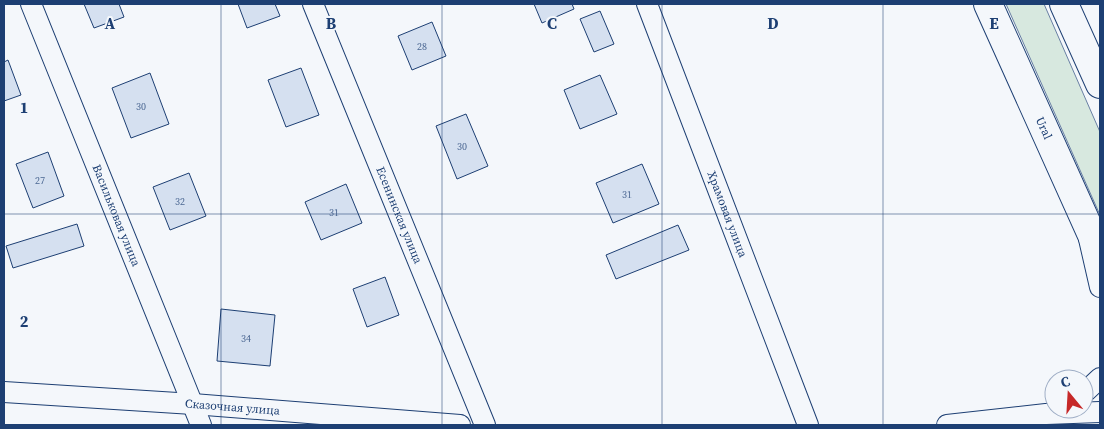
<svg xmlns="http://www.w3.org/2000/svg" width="1104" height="429" font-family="'Source Serif 4',serif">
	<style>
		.green { fill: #d7e8df; stroke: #687fa3 }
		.building { fill: #d5e0f0; stroke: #1d3f73 }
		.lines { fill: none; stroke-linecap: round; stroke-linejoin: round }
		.street-casing { stroke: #1d3f73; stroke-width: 22 }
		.primary-casing { stroke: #1d3f73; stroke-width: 30 }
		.street { stroke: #f4f7fb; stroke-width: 20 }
		.primary { stroke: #f4f7fb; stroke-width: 28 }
		.grid { fill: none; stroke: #1d3f73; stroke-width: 1; stroke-opacity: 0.55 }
		.labels { text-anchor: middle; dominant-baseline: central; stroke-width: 4; stroke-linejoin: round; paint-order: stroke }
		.number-label { font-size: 10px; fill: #4b6792 }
		.street-label { font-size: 12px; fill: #1d3f73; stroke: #f4f7fb }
		.grid-label { font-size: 16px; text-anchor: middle; font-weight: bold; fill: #1d3f73; stroke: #f4f7fb; stroke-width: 4; stroke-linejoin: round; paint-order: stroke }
	</style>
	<rect width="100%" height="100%" fill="#f4f7fb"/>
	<path class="green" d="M1006,4H1044L1100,132V215Z"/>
	<path class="building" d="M84,4H119L124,17L94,28Z
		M238,4H275L280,16L247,28Z
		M534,4H572L574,9L542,23Z
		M600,11L614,44L594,52L580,19Z
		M432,22L446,56L412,70L398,36Z
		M8,60L21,95L4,101V62Z
		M301,68L319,115L286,127L268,80Z
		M150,73L169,124L131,138L112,88Z
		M600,75L617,114L580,129L564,90Z
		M466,114L488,166L457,179L436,126Z
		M48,152L64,196L33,208L16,164Z
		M642,164L659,204L613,223L596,183Z
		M189,173L206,216L170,230L153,187Z
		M346,184L362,223L321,240L305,202Z
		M77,224L84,246L13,268L6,246Z
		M678,225L689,250L616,279L606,255Z
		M385,277L399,315L367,327L353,289Z
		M221,309L275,315L270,366L217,361Z"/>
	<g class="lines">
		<defs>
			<g id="street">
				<path id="s1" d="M31,4L201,425"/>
				<path id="s2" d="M313,4L485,425"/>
				<path id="s3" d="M647,4L808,425"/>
				<path d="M1089,239L1100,287"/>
				<path id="s4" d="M4,392L193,404L460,425"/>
				<path d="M1084,393L1100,378"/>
				<path d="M947,425L1046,414L1100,412"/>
			</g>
			<g id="primary">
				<path id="s5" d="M988,4L1100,253"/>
				<path d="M1064,4L1100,84"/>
			</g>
		</defs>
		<use href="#street" class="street-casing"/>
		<use href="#primary" class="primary-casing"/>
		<use href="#street" class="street"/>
		<use href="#primary" class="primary"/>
	</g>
	<path class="grid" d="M221,4V425M442,4V425M662,4V425M883,4V425M4,214H1100"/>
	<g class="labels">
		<g class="number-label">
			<text x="422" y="46">28</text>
			<text x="141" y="106">30</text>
			<text x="462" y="146">30</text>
			<text x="40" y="180">27</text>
			<text x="627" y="194">31</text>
			<text x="180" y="201">32</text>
			<text x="334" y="212">31</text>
			<text x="246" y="338">34</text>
		</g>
		<g class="street-label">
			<text stroke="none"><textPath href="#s5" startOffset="136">Ural</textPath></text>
			<text stroke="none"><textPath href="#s2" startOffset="228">Есенинская улица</textPath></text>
			<text stroke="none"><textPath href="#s3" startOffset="225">Храмовая улица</textPath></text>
			<text stroke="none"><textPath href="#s1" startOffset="228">Васильковая улица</textPath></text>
			<text stroke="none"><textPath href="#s4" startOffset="229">Сказочная улица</textPath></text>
		</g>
	</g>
	<g class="grid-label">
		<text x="110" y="29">A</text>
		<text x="331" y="29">B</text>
		<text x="552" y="29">C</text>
		<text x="773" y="29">D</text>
		<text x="994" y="29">E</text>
		<text x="24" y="113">1</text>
		<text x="24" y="327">2</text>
	</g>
	<rect width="1104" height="429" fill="none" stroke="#1d3f73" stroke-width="10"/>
	<g transform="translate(1069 394) rotate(342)"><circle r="24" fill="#f4f7fb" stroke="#9eadc5"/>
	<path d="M0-4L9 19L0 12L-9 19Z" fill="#c62828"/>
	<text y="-8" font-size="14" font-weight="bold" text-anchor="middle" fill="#1d3f73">С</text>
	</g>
</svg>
